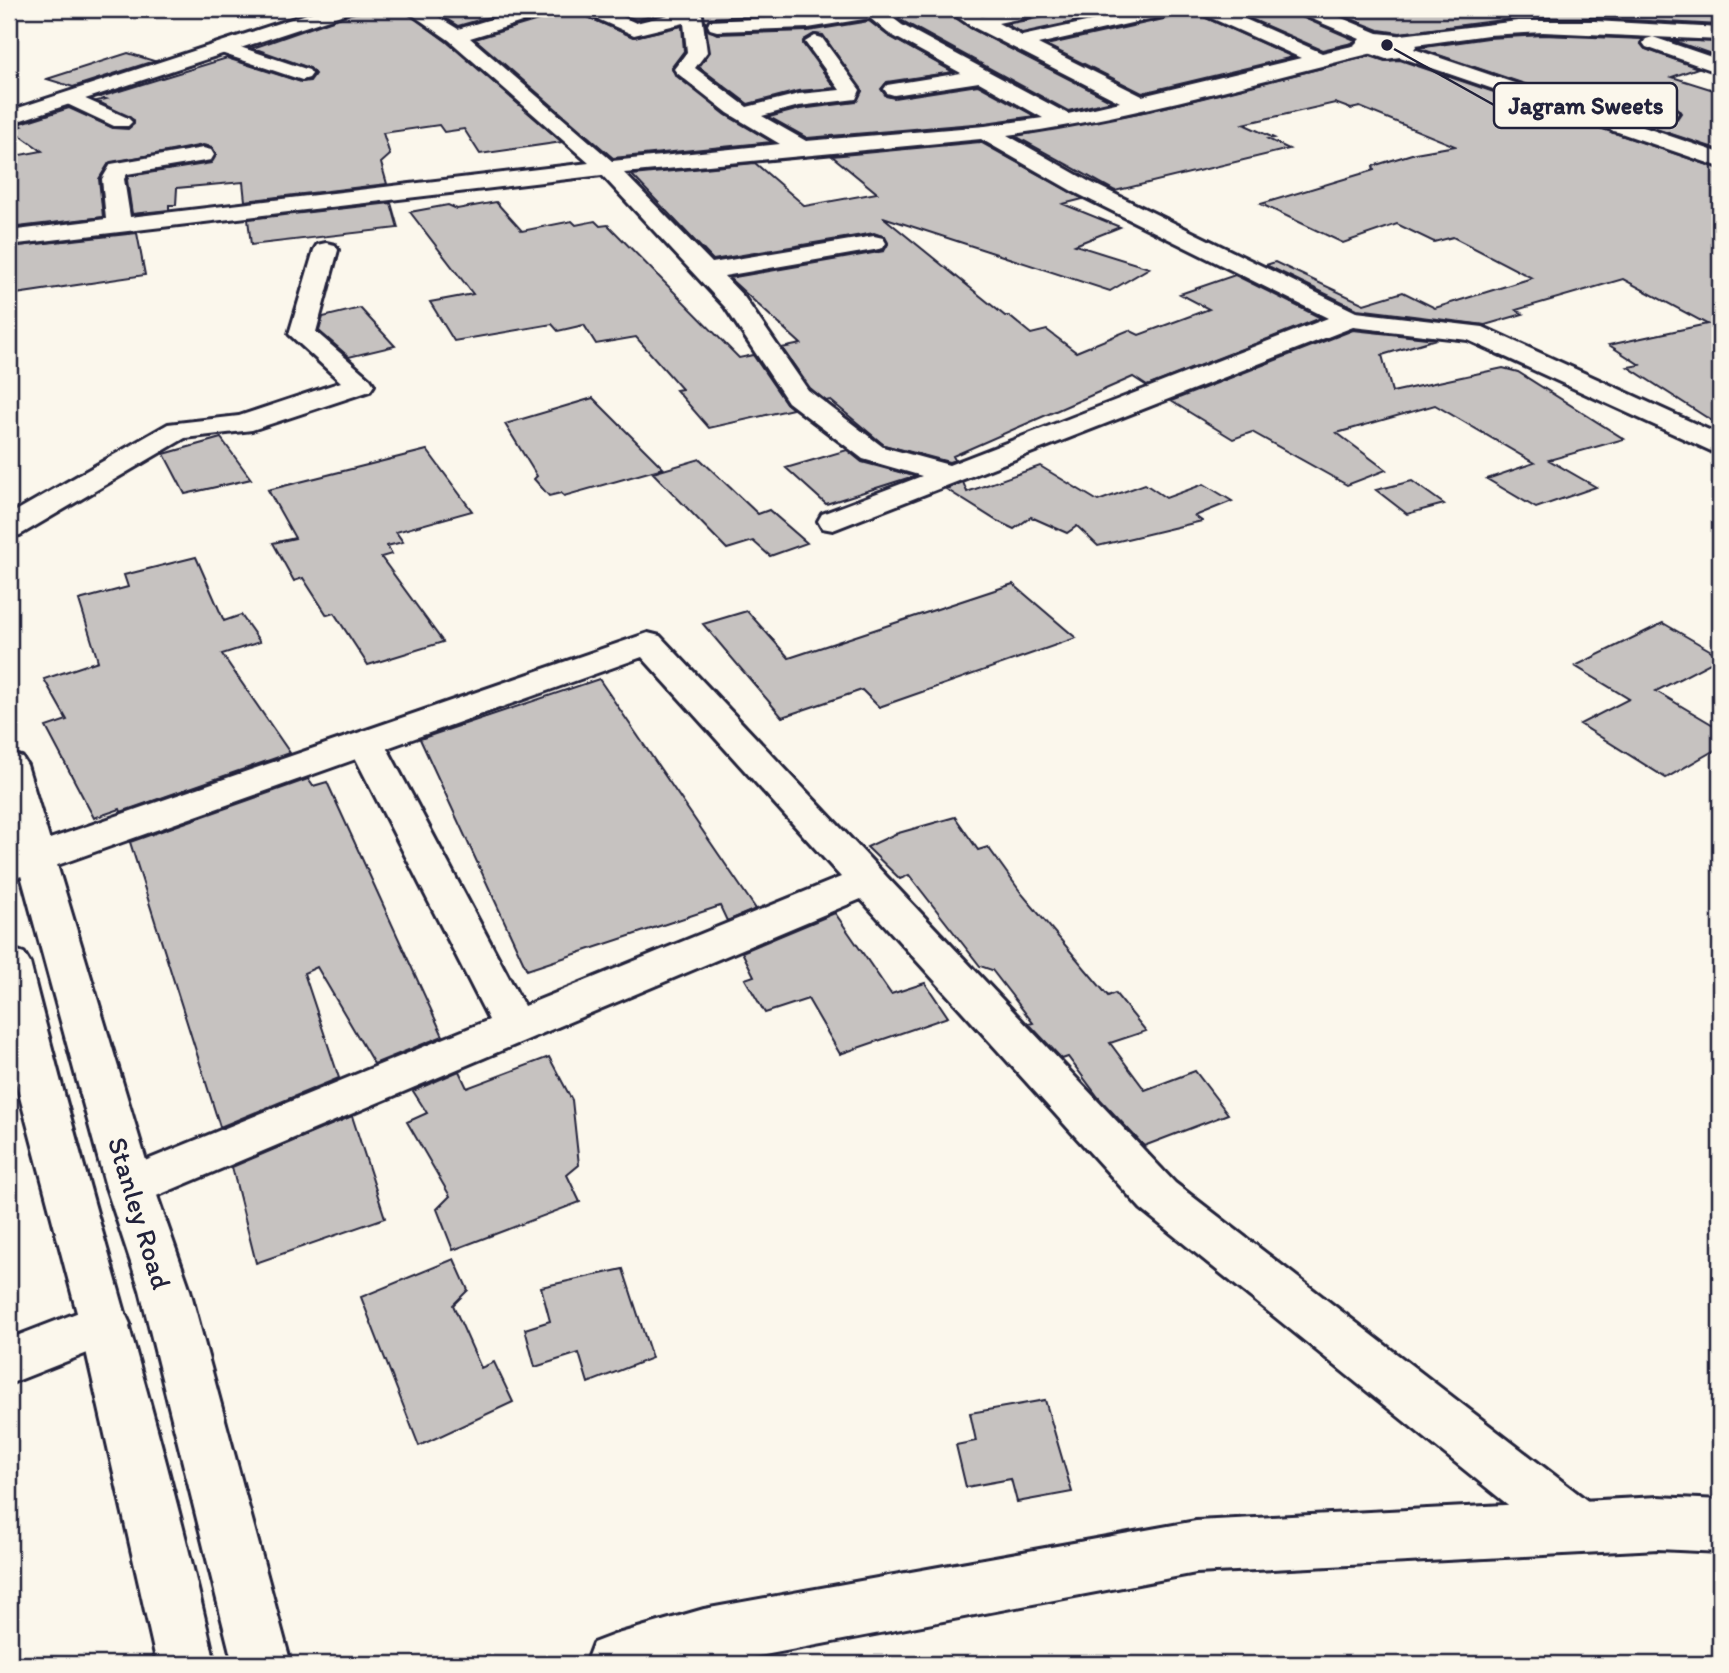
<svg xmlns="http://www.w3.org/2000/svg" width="1729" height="1673" font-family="Itim,sans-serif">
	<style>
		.building { fill: #c6c2c0; stroke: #22223b; stroke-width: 2 }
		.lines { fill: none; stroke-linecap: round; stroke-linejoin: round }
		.street-casing { stroke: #22223b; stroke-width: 6 }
		.secondary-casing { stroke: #22223b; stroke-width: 6 }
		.primary-casing { stroke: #22223b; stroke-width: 6 }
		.street { fill: #fbf7ec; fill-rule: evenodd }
		.secondary { fill: #fbf7ec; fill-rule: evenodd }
		.primary { fill: #fbf7ec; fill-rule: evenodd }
		.labels { text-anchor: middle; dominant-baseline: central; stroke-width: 5; stroke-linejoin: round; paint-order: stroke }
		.near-street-label { font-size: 28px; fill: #22223b; stroke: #fbf7ec }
		.leader { fill: none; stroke: #22223b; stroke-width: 2.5 }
		.callout-dot { fill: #22223b; stroke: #fbf7ec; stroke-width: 2.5 }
		.callout { fill: #fbf7ec; stroke: #22223b; stroke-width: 2.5 }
		.callout-label { font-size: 24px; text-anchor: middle; font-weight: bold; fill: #22223b }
	</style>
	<rect width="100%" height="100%" fill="#fbf7ec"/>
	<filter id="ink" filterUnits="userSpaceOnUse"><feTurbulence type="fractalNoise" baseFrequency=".0143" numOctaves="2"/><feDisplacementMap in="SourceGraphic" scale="14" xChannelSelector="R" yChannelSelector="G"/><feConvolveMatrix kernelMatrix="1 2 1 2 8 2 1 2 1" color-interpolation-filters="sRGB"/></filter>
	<g filter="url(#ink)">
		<path class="building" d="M375,9H402L447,42L562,142L480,154L464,129L444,132L439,125L383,133L390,155L381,163L387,184L245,201L243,182L177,188L176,205H169V210L132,214L127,180L129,176L211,163L216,154L212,147L203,145L109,163L99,179L103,217L9,228V157L42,151L11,129L22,126L18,124L69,108L113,128L128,129L134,124V120L97,101L106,99L100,97L227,58L301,82L310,81L315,74L310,68L253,48L350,14Z
			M430,9H517L458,26Z
			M556,9H579L583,15L633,37L682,26L684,51L672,67L675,75L726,115L772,142L613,158L475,39L552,16Z
			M611,9H656L665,13L636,20Z
			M749,9H842L808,13L710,18L706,24L701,10Z
			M907,9H944L970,28L1112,101L1068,111L895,17L902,16Z
			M1052,9H1134L1022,33L1006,24L1048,16Z
			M1181,9H1195L1199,15L1293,57L1142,93L1046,45L1177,16Z
			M1228,9H1293L1297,15L1355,40L1352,43L1322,50Z
			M1326,9H1720V25L1594,18H1518L1400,33L1379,30Z
			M869,21L887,35L953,72L887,82L881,89L886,96L894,98L978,85L1035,116L985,123L807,138L769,117L800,109L856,102L862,91L823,35L814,34L804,40L803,44L835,88L798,91L748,104L699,67L710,52L706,28L717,34L808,31Z
			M1543,35L1643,39L1640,43L1645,49L1698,68L1672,77L1720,92V150L1650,127L1677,119L1681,113L1676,106L1667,104L1620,116L1418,48L1488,38Z
			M1671,40L1720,42V57Z
			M128,53L154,61L73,87L47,79Z
			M1370,56L1385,61L1400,60L1720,169V426L1628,367L1640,365L1609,345L1707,324L1623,279L1516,310L1523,314L1485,325L1357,309L1266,265L1275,262L1364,304L1403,292L1435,308L1532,278L1453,237L1434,242L1397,224L1343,243L1261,204L1374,170L1373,166L1415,153L1455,146L1360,107L1351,109L1335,103L1243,124L1274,138L1268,139L1289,149L1115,191L1015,136L1149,111Z
			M980,142L1083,199L1063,204L1120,227L1075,245L1149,268L1110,291L883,217L1005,316H1009L1031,334L1047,330L1076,352L1129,330L1139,335L1209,309L1180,294L1235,275L1321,318L1147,386L1133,377L953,456L955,460L949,462L884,445L830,400L826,401L810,388L782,348L801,344L729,278L884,251L888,244L885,237L874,233L713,260L632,175L755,163L805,206L877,193L832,156Z
			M496,202L522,231L572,221L576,225L595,221L600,226L608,225L739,358L753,355L786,403L793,409L709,428L676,390L682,389L636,337L596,344L584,325L558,331L552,324L454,341L430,302L473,294L410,212L448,205L457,209Z
			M391,203L398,228L251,245L248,219Z
			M137,233L145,275L9,295V247Z
			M360,308L395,346L349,357L319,331L323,317Z
			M1353,330L1436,339L1382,355L1392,392L1503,368L1518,372L1624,439L1549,460L1596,487L1536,508L1487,479L1534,463L1435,405L1337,433L1386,470L1347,485L1252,432L1233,439L1171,401Z
			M593,398L663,468L564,496L561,493L549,496L534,479L537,476L505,424Z
			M221,438L251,479L185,494L164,454Z
			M427,450L472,511L396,532L403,542L387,546L392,554L381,557L443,642L368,665L334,613L327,615L303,578L294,581L273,543L295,538L268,490Z
			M847,450L862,462L914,476L826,504L786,468Z
			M700,459L758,514L769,510L807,543L770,556L753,541L727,549L653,473Z
			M1040,466L1098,501L1145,484L1166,498L1204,484L1232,501L1195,516L1202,521L1098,546L1077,526L1067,533L1031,517L1014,529L997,521L946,489L963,482L967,492Z
			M1412,481L1444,504L1407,514L1376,490Z
			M196,557L224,621L241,615L260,642L222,654L290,753L121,812L120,809L94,818L46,727L67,720L44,679L98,661L79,600L128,587L124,575Z
			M1013,584L1076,638L879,707L862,690L782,717L703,624L747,611L789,658Z
			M1663,623L1720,656V658L1656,691L1720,729V747L1666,778L1580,724L1629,699L1575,666Z
			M599,679L756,909L727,921L720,906L527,970L420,739Z
			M308,779L313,786L327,782L443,1036L374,1064L317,967L304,973L339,1078L220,1127L130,842Z
			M955,817L978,850L988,847L1022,894L1108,996L1115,993L1146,1031L1110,1043L1145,1090L1195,1071L1228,1114L1144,1146L1098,1097L1068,1057L1062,1059L1029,1024L1033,1023L992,970L980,966L909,875L900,879L867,847L895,834Z
			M835,913L891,994L925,983L948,1017L840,1054L808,999L765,1013L745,979L754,976L742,952Z
			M549,1057L572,1100L579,1165L567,1175L580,1202L453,1250L437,1209L450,1196L407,1122L427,1113L413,1091L459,1071L467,1088Z
			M352,1116L385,1218L256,1263L232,1167Z
			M454,1259L468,1290L453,1305L481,1368L494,1362L513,1402L419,1446L361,1297Z
			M623,1269L652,1358L588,1383L579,1353L535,1367L525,1329L550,1321L541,1287Z
			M1045,1400L1072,1492L1017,1502L1011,1479L966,1487L956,1445L976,1441L970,1413Z"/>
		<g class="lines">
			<defs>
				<path id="street" d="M404,9H425L458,29L525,9H553L551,13L470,38L612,161L780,144L728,113L677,73L674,69L687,52L684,23L634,35L584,13L582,9H605L636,23L680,12L678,9H697L702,15L707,52L695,68L747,107L799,94L840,90L805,42L815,36L822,38L860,90L856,99L799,106L762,116L806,141L985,126L1043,118L979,82L894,95L887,93L884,89L887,85L961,73L888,33L870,18L808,28L717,31L710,29L708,25L710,21L808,16L859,9H904L902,13L889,15L902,25L1068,114L1120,102L971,26L946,9H969L982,16L1015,9H1049L1047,13L998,23L1022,36L1145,9H1178L1176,13L1038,44L1142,96L1301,58L1200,13L1198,9H1222L1322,53L1374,41L1381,43L1384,47L1381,51C1259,81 1132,118 1007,135L1088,181L1356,312L1483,327L1720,435V455L1468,340L1353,327L833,530L822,528L818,521L822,514L922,476L863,459L788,402L725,307L602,175L9,245V231L106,219L102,179L111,164L203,148L211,150L214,155L211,160L127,174L124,179L130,217L589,163L449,40ZM981,139L1072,191L1328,318L949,465L883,447L808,390L744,297L724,276L874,250L883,248L886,243L883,238L874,236L712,263L624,173Z
					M1518,21H1594L1720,28V40L1543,32L1488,35L1401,47L1391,41L1401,35Z
					M1653,37L1720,60V73L1646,47L1643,43L1646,39Z
					M225,42L309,70L312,74L309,78L302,80L218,52L215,48Z
					M72,93L128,118L132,122L128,126H114L65,103L62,99L65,95Z
					M1668,107L1675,109L1678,113L1675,117L1621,132L1613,131L1610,126L1613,121Z
					M326,243L335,245L338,250L316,332L370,379L374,385L370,391L252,430L185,438L20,535L9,537V515L168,424L239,416L341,382L289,334L314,250L317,245Z
					M648,633L660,636L1175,1183L1598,1509L1606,1527L1598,1545L1578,1553L1558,1545L1141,1209L861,899L147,1200L130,1206L113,1200L106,1187L113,1174L489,1020L356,759L35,873L9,879V853ZM642,657L841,877L524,1006L387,748Z
					M105,1302L123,1309L130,1324L123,1339L9,1384V1339Z"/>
				<path id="secondary" d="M322,9H349L347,13L9,124V111Z
					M1296,9H1320L1378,33L1406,36L1417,45L1414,49L1720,153V167L1400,57L1386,59L1357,49L1354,45L1360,39L1298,13Z
					M1658,1497L1720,1500V1552L1658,1549L1196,1573L717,1664H585L593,1643L614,1635L704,1609L1196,1521Z"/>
				<path id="primary" d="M9,753L22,757L27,765L154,1187L190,1290L291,1664H233L140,1290L106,1187L9,831Z
					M9,948L24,953L30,963C88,1198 164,1428 215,1664H157L80,1324L9,1055Z"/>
			</defs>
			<use href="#street" class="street-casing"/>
			<use href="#secondary" class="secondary-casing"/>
			<use href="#primary" class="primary-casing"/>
			<use href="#street" class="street"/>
			<use href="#secondary" class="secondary"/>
			<use href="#primary" class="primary"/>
		</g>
	</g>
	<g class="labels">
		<g class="near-street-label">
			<text transform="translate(140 1213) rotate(73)">Stanley Road</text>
		</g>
	</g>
	<path class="leader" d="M1387 45L1494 105"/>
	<circle class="callout-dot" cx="1387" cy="45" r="7"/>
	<rect class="callout" x="1494" y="83" width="183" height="45" rx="7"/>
	<g class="callout-label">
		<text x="1586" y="114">Jagram Sweets</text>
	</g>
	<rect width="1729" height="1673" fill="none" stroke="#fbf7ec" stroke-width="35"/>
	<rect x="18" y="18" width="1694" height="1638" fill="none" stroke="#22223b" stroke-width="2.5" filter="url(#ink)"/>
</svg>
